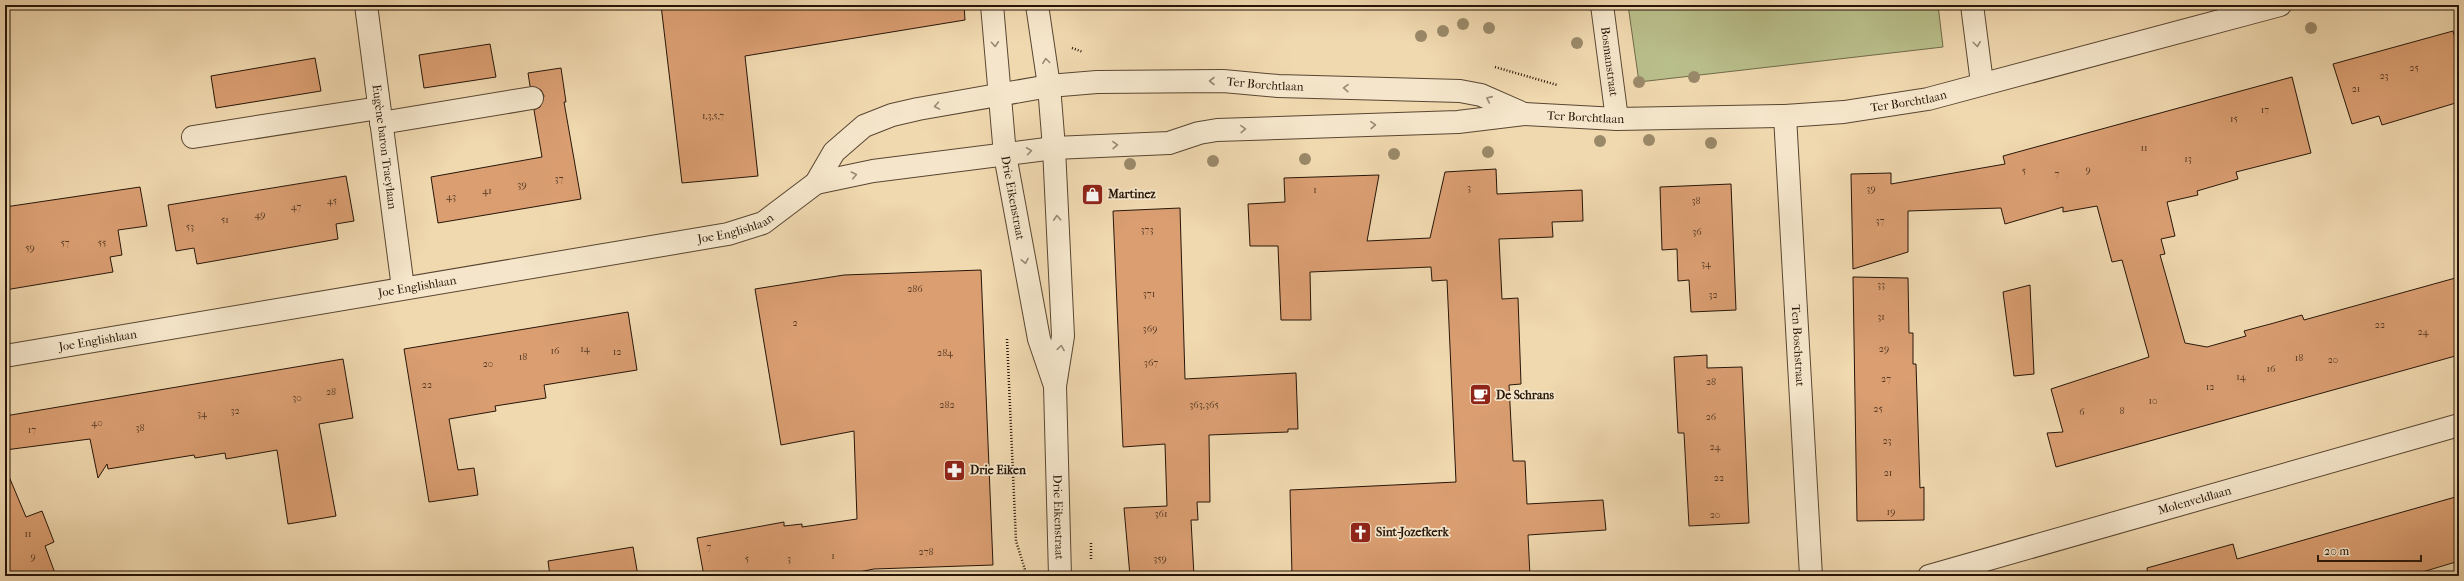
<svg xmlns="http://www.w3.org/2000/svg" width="2464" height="581" font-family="'IM FELL French Canon',serif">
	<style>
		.green { fill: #b9bf8b; stroke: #706a4a }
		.building { fill: #da9e71; stroke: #271609 }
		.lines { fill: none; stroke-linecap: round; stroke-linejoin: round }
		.minor-casing { stroke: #594632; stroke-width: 24 }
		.path { stroke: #271609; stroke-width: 2.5; stroke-dasharray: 1 2; stroke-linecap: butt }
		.minor { stroke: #f5e6cb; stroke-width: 22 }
		.tree { fill: #9a8969 }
		.oneway { stroke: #988874 }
		.labels { text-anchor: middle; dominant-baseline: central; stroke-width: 3.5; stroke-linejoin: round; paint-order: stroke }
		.number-label { font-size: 10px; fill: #543823 }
		.street-label { font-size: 12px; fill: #271609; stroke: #f5e6cb }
		.poi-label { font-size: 12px; font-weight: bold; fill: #271609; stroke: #f5e6cb; text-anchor: start }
	</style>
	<rect width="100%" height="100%" fill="#f0d8af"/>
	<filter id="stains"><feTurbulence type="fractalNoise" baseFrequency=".005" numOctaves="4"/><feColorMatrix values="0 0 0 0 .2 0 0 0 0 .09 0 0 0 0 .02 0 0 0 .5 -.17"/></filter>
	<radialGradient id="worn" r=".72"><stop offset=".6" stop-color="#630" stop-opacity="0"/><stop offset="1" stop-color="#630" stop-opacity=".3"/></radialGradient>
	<path class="green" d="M1628,5H1938L1943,47L1639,82Z"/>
	<path class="building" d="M661,5H964L965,20L745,56L758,176L682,183Z
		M2453,31L2459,53V102L2382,125L2379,116L2352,124L2333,64Z
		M490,44L496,77L424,88L419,55Z
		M315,58L321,91L216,108L211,76Z
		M561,68L566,102H564L581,199L438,223L431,177L542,157L534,110L540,107L544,96L541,90L530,86L528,73Z
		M2292,77L2311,153L2236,172L2238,179L2197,191L2198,195L2167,202L2175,236L2161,239L2165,254L2160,255L2185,343L2207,347L2246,336L2244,331L2274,323L2302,315L2304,320L2459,277V355L2056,467L2047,433L2063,432L2051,389L2149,357L2122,260L2112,262L2097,206L2063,212V207L2005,224L2001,208L1908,211V252L1853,269L1851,174L1891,173V184L2005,164L2003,156Z
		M1496,169L1497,194L1582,190L1583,221L1552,222L1553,237L1499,239L1502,299L1518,298L1521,384L1509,385L1513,461H1525L1527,504L1603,500L1606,530L1528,535L1530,576H1292L1290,490L1456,482L1447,280L1432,281L1431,267L1310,272L1311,320H1281L1278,246H1250L1248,204L1285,202L1284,178L1379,175L1367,241L1430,238L1445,172Z
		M346,176L354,221L336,224L338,239L197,264L194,248L176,251L168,205Z
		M1731,184L1736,310L1691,312L1689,280L1678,281L1677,249L1662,250L1660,187Z
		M140,187L147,226L118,230L122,255L110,257L113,272L5,290V207Z
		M1180,208L1185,379L1296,373L1298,429H1288V432L1209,435L1210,502H1197L1198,520H1191L1194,576H1130L1124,508L1167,506L1165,444L1123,447L1113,211Z
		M981,270L993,565L874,569L839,576H704L697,538L784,522V526L802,524V527L857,519L854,431L781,445L755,289L844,275Z
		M1853,277L1908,278L1909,333H1913V364H1916L1920,488L1924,487V520L1857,521Z
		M2030,285L2034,374L2014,376L2003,292Z
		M628,312L637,370L544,385L546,398L495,406L496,411L449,419L458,470L474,468L478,495L429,502L404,349Z
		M1707,355V368L1742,367L1749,523L1689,526L1684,433H1678L1674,357Z
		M343,359L353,418L319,424L336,516L288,524L277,450L226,459L225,453L195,458L194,455L108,469L107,464L98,478L90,439L5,450V416Z
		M5,467L26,517L42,511L54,542L45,546L56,576H5Z
		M2459,496V561L2409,576H2148L2147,568L2233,544L2237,559Z
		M633,547L638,576H550L548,561Z"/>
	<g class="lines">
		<defs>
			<g id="minor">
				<path id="s1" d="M366,5L403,288"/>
				<path id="s2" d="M992,5L1005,155L1039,339L1054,383"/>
				<path id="s3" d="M1037,5L1049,86L1054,148L1063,336L1055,386L1060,576"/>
				<path id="s4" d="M1602,5L1617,119"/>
				<path d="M1972,5L1982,83"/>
				<path id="s5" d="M1785,116L1811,576"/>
				<path d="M381,123L532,98"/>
				<path d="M193,137L379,108"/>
				<path id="s6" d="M816,183L873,171L1054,148L1169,143L1199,133L1217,130L1458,122L1524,114L1617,119L1785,116L1844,112L1928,99L2280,5"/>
				<path id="s7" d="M5,356L728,234L763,223L816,183L834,152L864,126L892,115L918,109L1049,86L1097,82L1223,81L1278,86L1460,91L1481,95L1524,114"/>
				<path id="s8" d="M1929,576L2459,425"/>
			</g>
		</defs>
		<use href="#minor" class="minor-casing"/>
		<path class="path" d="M1072,48L1083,52
			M1495,67L1557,85
			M1007,339L1016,541L1027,576
			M1091,543V560"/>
		<use href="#minor" class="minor"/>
	</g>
	<g class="tree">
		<circle cx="1463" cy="24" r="6"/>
		<circle cx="1489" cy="28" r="6"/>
		<circle cx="2311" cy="28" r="6"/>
		<circle cx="1443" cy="31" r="6"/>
		<circle cx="1421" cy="36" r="6"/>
		<circle cx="1577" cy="43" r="6"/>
		<circle cx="1694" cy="77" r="6"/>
		<circle cx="1639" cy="82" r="6"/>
		<circle cx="1649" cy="140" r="6"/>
		<circle cx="1600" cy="141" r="6"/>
		<circle cx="1711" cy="143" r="6"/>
		<circle cx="1488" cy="152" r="6"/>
		<circle cx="1394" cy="154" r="6"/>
		<circle cx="1305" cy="159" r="6"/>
		<circle cx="1213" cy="161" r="6"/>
		<circle cx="1130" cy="164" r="6"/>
	</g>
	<defs><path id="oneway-chevron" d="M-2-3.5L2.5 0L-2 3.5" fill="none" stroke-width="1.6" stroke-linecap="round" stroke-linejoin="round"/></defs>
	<g class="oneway">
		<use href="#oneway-chevron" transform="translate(995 44) rotate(86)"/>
		<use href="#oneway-chevron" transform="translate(1977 44) rotate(83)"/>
		<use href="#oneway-chevron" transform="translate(1046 61) rotate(-98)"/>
		<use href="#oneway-chevron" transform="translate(1212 81) rotate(180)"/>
		<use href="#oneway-chevron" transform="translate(1346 88) rotate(-179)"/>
		<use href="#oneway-chevron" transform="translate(1489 99) rotate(-156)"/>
		<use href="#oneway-chevron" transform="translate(937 106) rotate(170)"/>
		<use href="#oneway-chevron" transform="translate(1373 125) rotate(-2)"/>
		<use href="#oneway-chevron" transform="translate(1243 129) rotate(-2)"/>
		<use href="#oneway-chevron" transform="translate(1115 145) rotate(-1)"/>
		<use href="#oneway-chevron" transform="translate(1029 151) rotate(-8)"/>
		<use href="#oneway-chevron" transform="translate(854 175) rotate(-12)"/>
		<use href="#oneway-chevron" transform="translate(1057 218) rotate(-93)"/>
		<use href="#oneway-chevron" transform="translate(1025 261) rotate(78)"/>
		<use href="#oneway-chevron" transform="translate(1061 348) rotate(-81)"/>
	</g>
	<defs>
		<symbol id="shop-square" viewBox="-11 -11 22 22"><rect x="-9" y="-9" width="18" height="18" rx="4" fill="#8f2418" stroke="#f5e6cb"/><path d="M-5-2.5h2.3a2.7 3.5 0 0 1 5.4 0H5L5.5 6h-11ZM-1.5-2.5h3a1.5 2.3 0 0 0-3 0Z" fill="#fff"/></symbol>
		<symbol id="cafe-square" viewBox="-11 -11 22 22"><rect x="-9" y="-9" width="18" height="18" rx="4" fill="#8f2418" stroke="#f5e6cb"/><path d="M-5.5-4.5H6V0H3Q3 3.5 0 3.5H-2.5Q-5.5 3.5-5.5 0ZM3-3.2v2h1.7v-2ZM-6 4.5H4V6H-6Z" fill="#fff"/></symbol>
		<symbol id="pharmacy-square" viewBox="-11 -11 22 22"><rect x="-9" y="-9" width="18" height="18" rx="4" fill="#8f2418" stroke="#f5e6cb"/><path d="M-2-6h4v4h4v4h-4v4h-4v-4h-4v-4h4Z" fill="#fff"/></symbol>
		<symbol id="church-square" viewBox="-11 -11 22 22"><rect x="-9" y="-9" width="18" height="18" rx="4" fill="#8f2418" stroke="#f5e6cb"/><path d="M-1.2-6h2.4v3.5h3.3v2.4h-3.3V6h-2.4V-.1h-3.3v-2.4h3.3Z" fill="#fff"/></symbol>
	</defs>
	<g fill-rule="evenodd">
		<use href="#shop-square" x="1080" y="182" width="25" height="25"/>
		<use href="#cafe-square" x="1468" y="382" width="25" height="25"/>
		<use href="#pharmacy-square" x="942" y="458" width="25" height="25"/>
		<use href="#church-square" x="1348" y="520" width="25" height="25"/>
	</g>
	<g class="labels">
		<g class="number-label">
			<text x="2414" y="68">25</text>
			<text x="2384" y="76">23</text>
			<text x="2356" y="89">21</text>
			<text x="2265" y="110">17</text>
			<text x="713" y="116">1,3,5,7</text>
			<text x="2234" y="119">15</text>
			<text x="2144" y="148">11</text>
			<text x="2188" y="159">13</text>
			<text x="2088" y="170">9</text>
			<text x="2024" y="171">5</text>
			<text x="2057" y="174">7</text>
			<text x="559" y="179">37</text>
			<text x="522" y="185">39</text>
			<text x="1469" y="188">3</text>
			<text x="1871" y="189">39</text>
			<text x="1315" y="190">1</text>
			<text x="487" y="191">41</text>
			<text x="451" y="197">43</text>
			<text x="332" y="201">45</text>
			<text x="1696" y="201">38</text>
			<text x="296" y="207">47</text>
			<text x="260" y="215">49</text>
			<text x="225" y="220">51</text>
			<text x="1880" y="221">37</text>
			<text x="190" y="227">53</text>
			<text x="1147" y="230">373</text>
			<text x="1697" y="232">36</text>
			<text x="65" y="243">57</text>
			<text x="102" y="243">55</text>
			<text x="30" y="248">59</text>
			<text x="1706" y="264">34</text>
			<text x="1881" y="285">33</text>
			<text x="915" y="289">286</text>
			<text x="1149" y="294">371</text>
			<text x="1713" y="295">32</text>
			<text x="1881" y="317">31</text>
			<text x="795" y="323">2</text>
			<text x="2380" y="325">22</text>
			<text x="1150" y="329">369</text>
			<text x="2423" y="332">24</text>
			<text x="585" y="349">14</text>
			<text x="1884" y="349">29</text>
			<text x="555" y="351">16</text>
			<text x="617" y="352">12</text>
			<text x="945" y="353">284</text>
			<text x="523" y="357">18</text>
			<text x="2299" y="358">18</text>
			<text x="2333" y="360">20</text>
			<text x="1151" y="363">367</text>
			<text x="488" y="364">20</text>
			<text x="2271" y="369">16</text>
			<text x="2241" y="377">14</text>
			<text x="1886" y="379">27</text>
			<text x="1711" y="382">28</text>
			<text x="427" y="385">22</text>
			<text x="2210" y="387">12</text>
			<text x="331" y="392">28</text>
			<text x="297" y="398">30</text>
			<text x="2153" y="401">10</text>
			<text x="947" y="405">282</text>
			<text x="1204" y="405">363,365</text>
			<text x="1878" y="409">25</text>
			<text x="235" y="411">32</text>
			<text x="2122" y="411">8</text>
			<text x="2082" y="412">6</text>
			<text x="202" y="414">34</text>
			<text x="1711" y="417">26</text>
			<text x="97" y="423">40</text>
			<text x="140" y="428">38</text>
			<text x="32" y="430">17</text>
			<text x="1887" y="441">23</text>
			<text x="1715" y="447">24</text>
			<text x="1888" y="473">21</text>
			<text x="1719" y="478">22</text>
			<text x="1891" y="512">19</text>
			<text x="1161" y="514">361</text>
			<text x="1715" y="515">20</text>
			<text x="28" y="534">11</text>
			<text x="709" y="547">7</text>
			<text x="926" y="552">278</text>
			<text x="833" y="556">1</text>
			<text x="33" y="557">9</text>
			<text x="747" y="559">5</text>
			<text x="789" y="559">3</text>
			<text x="1160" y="559">359</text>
		</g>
		<g class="street-label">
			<text stroke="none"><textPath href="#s4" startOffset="57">Bosmanstraat</textPath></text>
			<text stroke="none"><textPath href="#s7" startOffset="1318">Ter Borchtlaan</textPath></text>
			<text stroke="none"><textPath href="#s6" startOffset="1099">Ter Borchtlaan</textPath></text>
			<text stroke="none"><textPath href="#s6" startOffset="775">Ter Borchtlaan</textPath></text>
			<text stroke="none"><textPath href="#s1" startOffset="143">Eugène baron Traeylaan</textPath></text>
			<text stroke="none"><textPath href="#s2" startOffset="194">Drie Eikenstraat</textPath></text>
			<text stroke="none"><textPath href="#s7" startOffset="742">Joe Englishlaan</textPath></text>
			<text stroke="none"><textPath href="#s7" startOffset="418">Joe Englishlaan</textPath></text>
			<text stroke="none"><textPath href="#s7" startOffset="94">Joe Englishlaan</textPath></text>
			<text stroke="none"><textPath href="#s5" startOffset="230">Ten Boschstraat</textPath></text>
			<text stroke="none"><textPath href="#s8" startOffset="276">Molenveldlaan</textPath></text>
			<text stroke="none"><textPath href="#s3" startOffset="514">Drie Eikenstraat</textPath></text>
		</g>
		<g class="poi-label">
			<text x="1108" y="194">Martinez</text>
			<text x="1496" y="395">De Schrans</text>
			<text x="970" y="470">Drie Eiken</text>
			<text x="1376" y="532">Sint-Jozefkerk</text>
		</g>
	</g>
	<rect width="2464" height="581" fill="none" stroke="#f0d8af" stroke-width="20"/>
	<rect x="6" y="6" width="2452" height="569" fill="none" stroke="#271609" stroke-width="2"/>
	<rect x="10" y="10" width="2444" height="561" fill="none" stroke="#271609"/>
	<path d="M2318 555v6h103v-6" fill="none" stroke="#271609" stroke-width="2"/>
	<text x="2324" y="555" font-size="12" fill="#271609" stroke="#f5e6cb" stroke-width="3" paint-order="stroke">20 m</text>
	<rect width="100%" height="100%" filter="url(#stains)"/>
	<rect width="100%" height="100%" fill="url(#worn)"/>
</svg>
